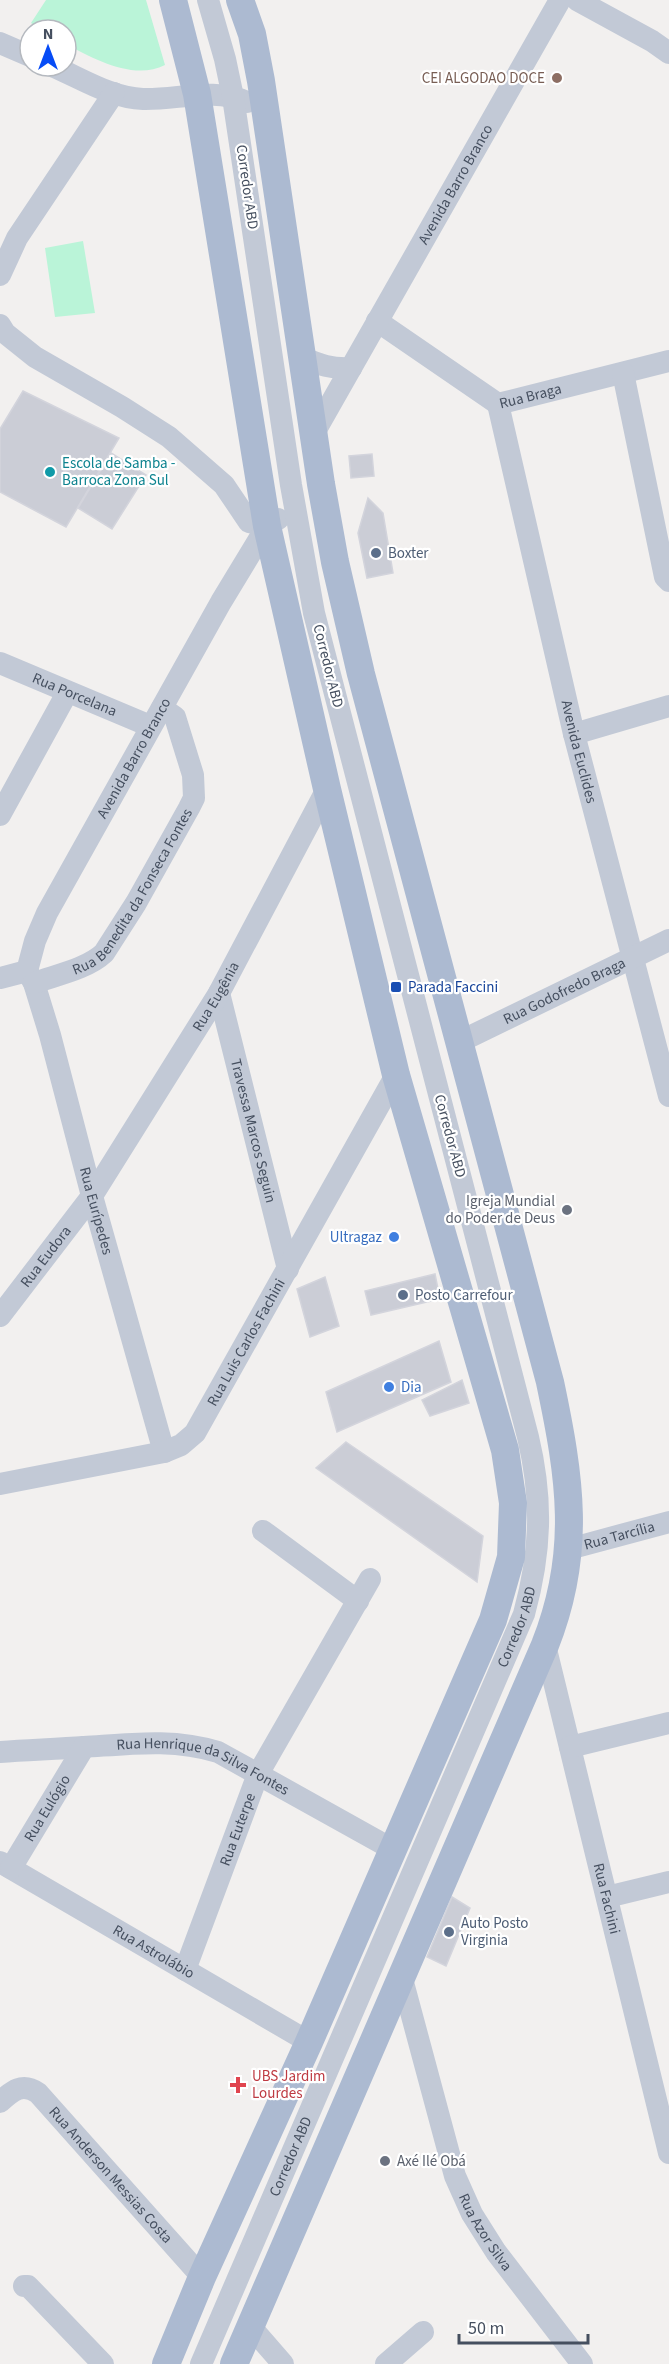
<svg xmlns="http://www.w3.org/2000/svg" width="669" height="2364" font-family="'Source Sans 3',sans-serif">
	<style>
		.green { fill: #baf4d8 }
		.building { fill: #cbcdd6; stroke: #d3d4dc; stroke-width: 1.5 }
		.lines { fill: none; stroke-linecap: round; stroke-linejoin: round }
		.minor { stroke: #c2c9d6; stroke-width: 22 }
		.major { stroke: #acbad1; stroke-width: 28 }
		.education-dot { fill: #8d6e63; stroke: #fff; stroke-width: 2 }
		.culture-dot { fill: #0f9aa8; stroke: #fff; stroke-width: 2 }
		.service-dot { fill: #5c6f8a; stroke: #fff; stroke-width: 2 }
		.transit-dot { fill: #1a4fb4; stroke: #fff; stroke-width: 2 }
		.worship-dot { fill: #6b7280; stroke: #fff; stroke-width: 2 }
		.shop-dot { fill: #3f7fe0; stroke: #fff; stroke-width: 2 }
		.health-dot { fill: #e0444e; stroke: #fff; stroke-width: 2 }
		.labels { text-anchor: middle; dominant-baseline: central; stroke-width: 4.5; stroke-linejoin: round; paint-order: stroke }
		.education-label { font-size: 15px; fill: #785e54; stroke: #fff; text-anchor: end }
		.street-label { font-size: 15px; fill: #454f5f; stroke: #fff }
		.culture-label { font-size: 15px; fill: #0d838f; stroke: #fff; text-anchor: start }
		.service-label { font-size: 15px; fill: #4e5e75; stroke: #fff; text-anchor: start }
		.transit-label { font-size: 15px; fill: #164399; stroke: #fff; text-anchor: start }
		.worship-label { font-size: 15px; fill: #5b616d; stroke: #fff; text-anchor: end }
		.shop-label { font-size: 15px; fill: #366cbe; stroke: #fff; text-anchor: end }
		.health-label { font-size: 15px; fill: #be3a42; stroke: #fff; text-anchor: start }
	</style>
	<rect width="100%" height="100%" fill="#f2f0ef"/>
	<path class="green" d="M46,0H146L165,65C134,81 94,59 66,44V30H42L31,23Z
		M83,241L95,313L55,317L45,248Z"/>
	<path class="building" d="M23,391L119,438L66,527L0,492V429Z
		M111,453L146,475L112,529L78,508Z
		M372,454L374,476L351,478L349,456Z
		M368,498L383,513L393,573L367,578L358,533Z
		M435,1274L440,1299L371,1315L365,1291Z
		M325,1277L339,1326L310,1337L297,1289Z
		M439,1341L451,1382L337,1432L326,1392Z
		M462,1380L469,1403L430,1416L422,1400Z
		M346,1442L483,1536L477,1582L316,1468Z
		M452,1897L470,1908L446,1966L427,1957Z"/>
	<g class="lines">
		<g class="minor">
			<path d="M577,0L652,41L669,53"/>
			<path d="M0,43L30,56"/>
			<path d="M52,66C81,78 111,98 143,99C178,100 213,87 247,102"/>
			<path d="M0,275L17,238L114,93"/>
			<path id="s1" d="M377,321L498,404L669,361"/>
			<path d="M0,325L5,333L35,357L122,407L169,437L224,485L249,522L267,526L278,519"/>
			<path d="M302,357C319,365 332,369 351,368"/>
			<path d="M623,373L665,577L669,581"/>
			<path id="s2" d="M498,404L574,734L669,1096"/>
			<path id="s3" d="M314,433L560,0"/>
			<path id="s4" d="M0,663L150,726"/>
			<path d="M574,734L669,706"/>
			<path d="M0,815L67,693"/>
			<path id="s5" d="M27,971L34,983L50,1035L92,1196L164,1452"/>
			<path id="s6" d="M0,978L27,971L35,941L47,913L221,602L267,526"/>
			<path id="s7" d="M34,983C56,975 87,969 104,953L136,903L189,808L194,798L193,775L175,717L162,708"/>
			<path id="s8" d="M219,993L288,1269"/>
			<path id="s9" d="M459,1042L669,940"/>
			<path id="s10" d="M0,1316L92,1196L219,993L327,789"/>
			<path id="s11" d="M0,1484L164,1452L181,1445L195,1433L396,1075"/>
			<path d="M263,1531L358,1601"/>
			<path id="s12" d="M569,1549L669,1522"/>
			<path id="s13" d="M545,1645L669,2153"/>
			<path d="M570,1747L669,1723"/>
			<path id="s14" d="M0,1752C28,1750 56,1749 84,1747C130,1744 173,1738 218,1752L392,1849"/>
			<path id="s15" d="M0,1862L309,2042"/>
			<path id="s16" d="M11,1868L84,1747"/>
			<path d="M607,1897L669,1882"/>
			<path id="s17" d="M185,1970L258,1774L370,1579"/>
			<path id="s18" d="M401,1975L455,2176L472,2214L496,2252L582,2364"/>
			<path id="s19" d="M0,2102C12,2091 22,2082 38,2093L202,2277"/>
			<path d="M24,2286H28L103,2364"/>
			<path d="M250,2326L283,2364"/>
			<path id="s20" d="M201,2364L524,1614C541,1552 543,1500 528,1437L314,613L291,485L233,97L225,59L208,0"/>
			<path d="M386,2364L423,2332"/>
		</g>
		<path class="major" d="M166,2364L202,2277L309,2042L493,1620L511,1557L513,1503L505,1450L396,1075L327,789L267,526L197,94L173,0
			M234,2364L545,1645C582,1552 570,1477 550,1382L361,674L335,562L321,484L261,81L252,34L240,0"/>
	</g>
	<circle class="education-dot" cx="557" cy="78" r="6"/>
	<circle class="culture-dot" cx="50" cy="472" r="6"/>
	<g class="service-dot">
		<circle cx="376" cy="553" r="6"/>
		<circle cx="403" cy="1295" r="6"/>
		<circle cx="449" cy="1932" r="6"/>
	</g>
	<rect class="transit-dot" x="390" y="981" width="12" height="12" rx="3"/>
	<g class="worship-dot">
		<circle cx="567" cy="1210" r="6"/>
		<circle cx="385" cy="2161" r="6"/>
	</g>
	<g class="shop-dot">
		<circle cx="394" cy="1237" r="6"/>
		<circle cx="389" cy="1387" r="6"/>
	</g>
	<path class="health-dot" d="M235 2076h6v6h6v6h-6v6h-6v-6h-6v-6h6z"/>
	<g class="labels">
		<g class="education-label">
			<text x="545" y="78">CEI ALGODAO DOCE</text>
		</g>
		<g class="street-label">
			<text stroke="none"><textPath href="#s3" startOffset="286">Avenida Barro Branco</textPath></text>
			<text transform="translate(247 187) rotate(82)">Corredor ABD</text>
			<text stroke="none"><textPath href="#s1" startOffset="180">Rua Braga</textPath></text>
			<text transform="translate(328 666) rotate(76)">Corredor ABD</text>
			<text stroke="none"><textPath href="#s4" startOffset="81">Rua Porcelana</textPath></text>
			<text stroke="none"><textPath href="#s2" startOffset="357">Avenida Euclides</textPath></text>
			<text stroke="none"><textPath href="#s6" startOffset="267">Avenida Barro Branco</textPath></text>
			<text stroke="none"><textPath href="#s7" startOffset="142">Rua Benedita da Fonseca Fontes</textPath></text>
			<text stroke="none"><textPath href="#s9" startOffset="117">Rua Godofredo Braga</textPath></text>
			<text stroke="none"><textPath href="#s10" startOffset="386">Rua Eugênia</textPath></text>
			<text stroke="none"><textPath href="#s8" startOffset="142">Travessa Marcos Seguin</textPath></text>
			<text transform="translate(450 1136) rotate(75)">Corredor ABD</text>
			<text stroke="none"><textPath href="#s5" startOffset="250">Rua Eurípedes</textPath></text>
			<text stroke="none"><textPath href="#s10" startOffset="75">Rua Eudora</textPath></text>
			<text stroke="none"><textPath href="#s11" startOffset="308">Rua Luis Carlos Fachini</textPath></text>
			<text stroke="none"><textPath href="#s12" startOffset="52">Rua Tarcília</textPath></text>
			<text stroke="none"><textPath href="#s20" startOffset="802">Corredor ABD</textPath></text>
			<text stroke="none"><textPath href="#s14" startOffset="208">Rua Henrique da Silva Fontes</textPath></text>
			<text stroke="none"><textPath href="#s16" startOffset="70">Rua Eulógio</textPath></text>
			<text stroke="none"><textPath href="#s17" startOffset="150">Rua Euterpe</textPath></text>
			<text stroke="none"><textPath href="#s13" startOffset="261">Rua Fachini</textPath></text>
			<text stroke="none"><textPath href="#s15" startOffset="178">Rua Astrolábio</textPath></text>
			<text stroke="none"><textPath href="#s20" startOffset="226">Corredor ABD</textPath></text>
			<text stroke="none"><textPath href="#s19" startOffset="153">Rua Anderson Messias Costa</textPath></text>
			<text stroke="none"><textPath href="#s18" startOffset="272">Rua Azor Silva</textPath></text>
		</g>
		<g class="culture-label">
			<text x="62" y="463">Escola de Samba -<tspan x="62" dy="17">Barroca Zona Sul</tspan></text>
		</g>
		<g class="service-label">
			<text x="388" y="553">Boxter</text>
			<text x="415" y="1295">Posto Carrefour</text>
			<text x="461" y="1923">Auto Posto<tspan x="461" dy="17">Virginia</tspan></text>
		</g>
		<g class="transit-label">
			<text x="408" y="987">Parada Faccini</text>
		</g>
		<g class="worship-label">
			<text x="555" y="1201">Igreja Mundial<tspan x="555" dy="17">do Poder de Deus</tspan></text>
			<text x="397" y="2161" text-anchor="start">Axé Ilé Obá</text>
		</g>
		<g class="shop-label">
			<text x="382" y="1237">Ultragaz</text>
			<text x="401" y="1387" text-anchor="start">Dia</text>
		</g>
		<g class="health-label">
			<text x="252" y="2076">UBS Jardim<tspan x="252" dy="17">Lourdes</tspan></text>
		</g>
	</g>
	<g transform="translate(48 48)"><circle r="28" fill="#ffffff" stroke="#b5b9bf" stroke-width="1.5"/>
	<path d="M0-4.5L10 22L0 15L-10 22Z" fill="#064cf6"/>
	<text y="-9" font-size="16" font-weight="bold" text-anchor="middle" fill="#454f5f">N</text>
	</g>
	<path d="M459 2334v9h129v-9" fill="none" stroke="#454f5f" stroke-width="3"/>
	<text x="468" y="2334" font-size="18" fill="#454f5f" stroke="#ffffff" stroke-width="4.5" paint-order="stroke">50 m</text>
</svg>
